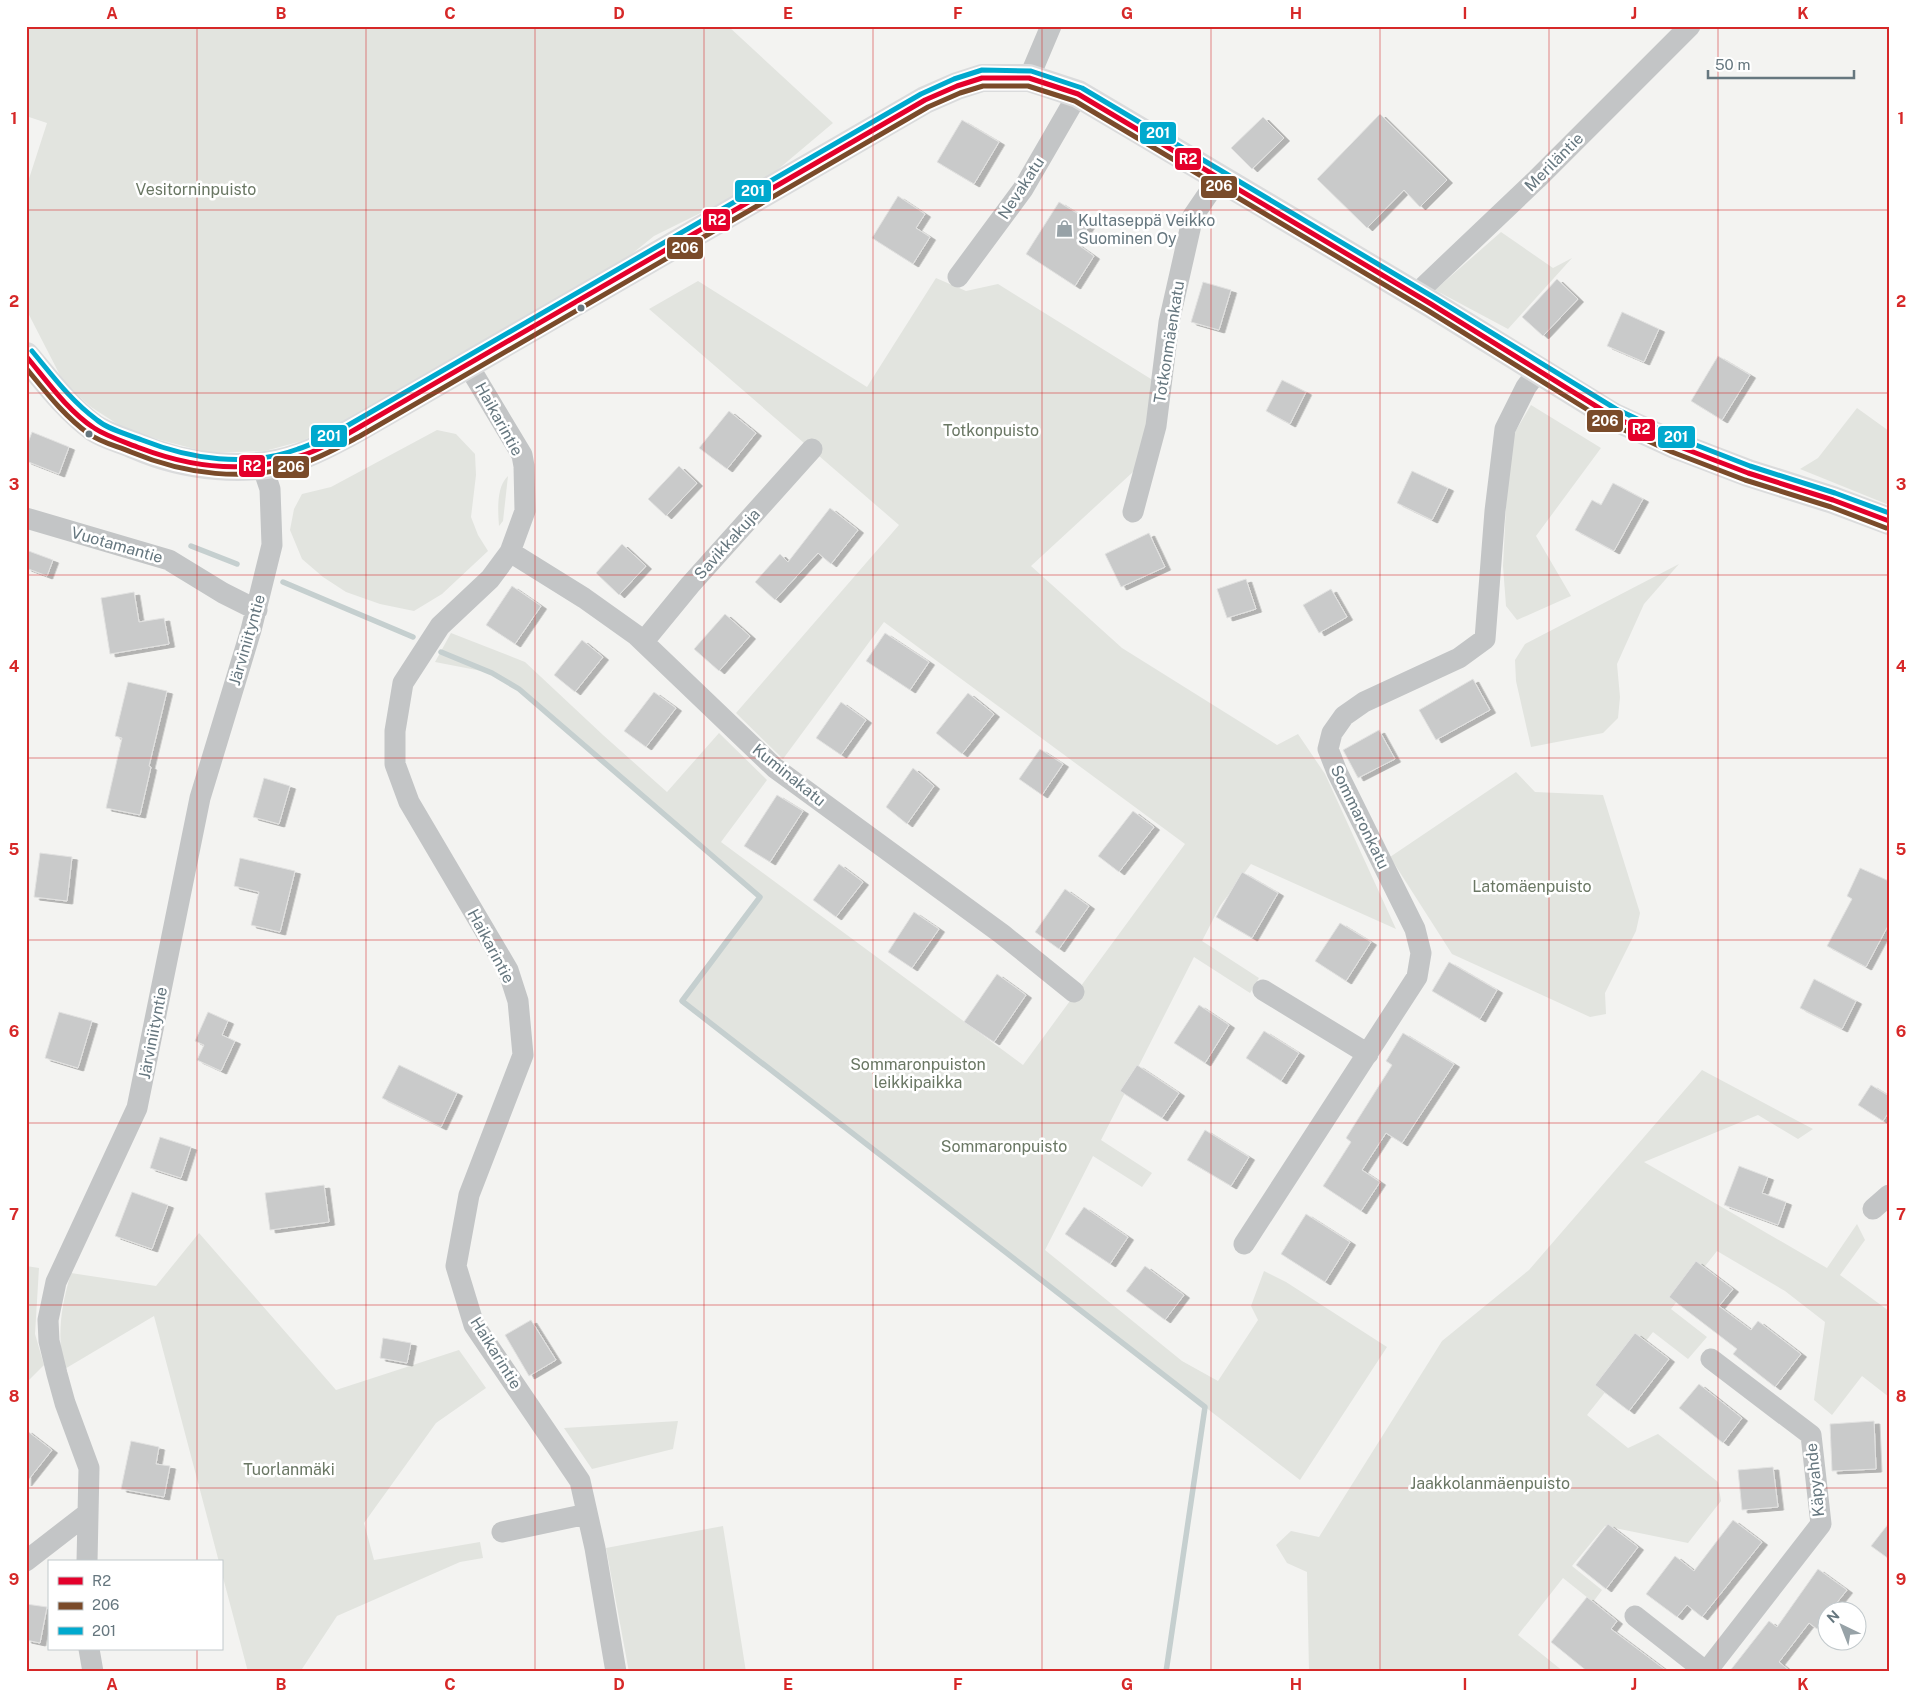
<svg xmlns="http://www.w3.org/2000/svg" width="1915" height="1698" font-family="'Public Sans',sans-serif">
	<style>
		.green { fill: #e2e4df }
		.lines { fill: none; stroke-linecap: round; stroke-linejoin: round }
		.stream { stroke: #c5cfcf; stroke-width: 5.5 }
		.building { fill: #c9caca; stroke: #e2e2e1; filter: url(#shadow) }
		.street { stroke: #c3c5c6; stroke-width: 21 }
		.secondary { stroke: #dadbdc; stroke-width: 28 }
		.bus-1-casing { stroke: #fff; stroke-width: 9 }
		.bus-2-casing { stroke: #fff; stroke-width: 9 }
		.bus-3-casing { stroke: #fff; stroke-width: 9 }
		.bus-1 { stroke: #e4002b; stroke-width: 5 }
		.bus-2 { stroke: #7a4b2a; stroke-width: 5 }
		.bus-3 { stroke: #00a9ce; stroke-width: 5 }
		.grid { fill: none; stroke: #d62828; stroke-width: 1; stroke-opacity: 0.55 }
		.bus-dot { fill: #66777f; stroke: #fff; stroke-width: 2 }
		.labels { text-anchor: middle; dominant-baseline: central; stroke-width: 5; stroke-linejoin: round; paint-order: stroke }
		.street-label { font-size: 16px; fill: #66777f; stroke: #fff }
		.park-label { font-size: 16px; fill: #6a7764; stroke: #fff }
		.poi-label { font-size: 16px; fill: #66777f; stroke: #fff; text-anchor: start }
		.line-badge { stroke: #fff; stroke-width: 2 }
		.badge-label { font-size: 14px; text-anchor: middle; font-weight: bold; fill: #fff }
		.neatline { fill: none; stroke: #d62828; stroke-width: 2 }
		.grid-label { font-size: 16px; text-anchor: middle; font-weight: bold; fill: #d62828 }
	</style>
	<defs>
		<filter id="shadow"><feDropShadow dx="5.5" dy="3" stdDeviation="0" flood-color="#0004"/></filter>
	</defs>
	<rect width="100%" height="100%" fill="#f3f3f1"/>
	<path class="green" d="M26,26H728L833,123L763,182L654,236L623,261L370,408L302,441L265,451L210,453L160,440L125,429L91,407L64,383L26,309V188L47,123L26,116Z
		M1501,232L1553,268L1572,258L1508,329L1435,290Z
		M936,278L966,291L998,284L1151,379L1147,459L1031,566L1122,648L1277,745L1298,734L1325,774L1396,929L1251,864L1220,906L1202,941L1259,978L1250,993L1194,957L1101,1140L1152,1173L1142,1187L1093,1156L1045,1250L1182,1361L1218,1381L1258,1320L1251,1306L1264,1271L1286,1282L1387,1347L1300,1480L1017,1262L682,1001L760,897L519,689L492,673L435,662L451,633L525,662L603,735L667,792L719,733L767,780L721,842L1023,1065L1185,844L884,622L783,759L736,713L899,525L649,309L698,281L867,387Z
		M1531,405L1601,448L1536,536L1571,596L1517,620L1506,606L1503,566L1507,487L1512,437Z
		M1857,408L1889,431V505L1800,469L1818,458Z
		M437,430L456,434L475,454L476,475L471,517L478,535L488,551L442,594L414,611L380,604L346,592L323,577L302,559L290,530L294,509L302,494L331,487Z
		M508,476L503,521L499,526C498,511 496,487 508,476Z
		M1679,564L1644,604L1617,664L1620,697L1618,718L1603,733L1531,747L1516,681L1515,660L1525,644Z
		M1516,772L1535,792L1603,795L1640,913L1636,931L1605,993L1606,1014L1590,1017L1452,954L1390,857Z
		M1702,1070L1813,1129L1798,1139L1758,1115L1644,1162L1827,1268L1857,1224L1865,1240L1840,1275L1889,1311V1397L1862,1376L1832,1415L1814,1400L1825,1322L1785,1291L1717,1251L1671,1309L1707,1337L1688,1359L1653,1332L1587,1415L1628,1448L1658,1434L1718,1482L1721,1501L1688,1543L1605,1526L1572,1566L1602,1590L1593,1602L1563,1578L1518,1635L1564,1672H1309L1307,1572L1287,1563L1276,1545L1291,1531L1319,1537L1442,1341L1529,1270Z
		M199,1233L336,1390L459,1350L486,1388L436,1423L364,1523L374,1560L480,1542L483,1558L460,1562L337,1616L300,1672H248L221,1570V1562H219L154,1316L63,1370C58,1332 60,1310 71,1273L156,1286Z
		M26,1266L39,1268L35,1334L44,1365L26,1383Z
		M678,1421L673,1449L592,1469L564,1428Z
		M723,1526L746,1672H629L606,1548Z"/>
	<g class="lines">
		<path class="stream" d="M191,546L237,564
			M283,582L413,637
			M441,652L492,673L519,689L760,897L682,1001L1205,1407L1166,1672"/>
	</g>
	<path class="building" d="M1380,114L1447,180L1420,207L1404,190L1367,228L1317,179Z
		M1263,117L1284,138L1252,169L1231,148Z
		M962,120L999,142L974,184L937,162Z
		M898,196L925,214L916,228L930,237L913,264L872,238Z
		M1059,202L1091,222L1077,244L1094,256L1075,286L1026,254Z
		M1557,279L1578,299L1543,336L1522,317Z
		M1203,282L1231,290L1219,330L1191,322Z
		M1622,312L1659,329L1644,362L1607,346Z
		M1718,356L1750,375L1722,420L1691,401Z
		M1282,380L1306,392L1290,424L1266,411Z
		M729,411L756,433L727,469L699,448Z
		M32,432L69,447L59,474L26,461V448Z
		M679,466L697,483L666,516L648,499Z
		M1412,471L1448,488L1432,520L1397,503Z
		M1613,483L1643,499L1614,551L1575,530L1592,500L1601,505Z
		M830,508L858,530L831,564L818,553L775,600L755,582L780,554L788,562Z
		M1149,533L1165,567L1121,587L1105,554Z
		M622,544L646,566L619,595L596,573Z
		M26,550L53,560L47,576L26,568Z
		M1246,579L1256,609L1227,618L1217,589Z
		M512,586L541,606L515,644L486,625Z
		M1331,589L1347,617L1319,633L1303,605Z
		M134,592L139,622L164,618L169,644L110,654L101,598Z
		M725,614L750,636L719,671L694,649Z
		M885,633L929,662L910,690L866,661Z
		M582,640L603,657L575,692L554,675Z
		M1473,679L1490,710L1436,740L1419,710Z
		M128,682L167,691L149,766L151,767L140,815L106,808L122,738L115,736Z
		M654,692L676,708L646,747L624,731Z
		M968,693L994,714L962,754L936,733Z
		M841,702L866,720L841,755L816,738Z
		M1379,730L1395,759L1358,778L1343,750Z
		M1040,749L1063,764L1042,795L1019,779Z
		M913,768L934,786L907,824L886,807Z
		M264,778L290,786L279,824L253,817Z
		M777,795L803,811L770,862L744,846Z
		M1133,811L1154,827L1119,872L1098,856Z
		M40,853L72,857L67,901L34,897Z
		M240,858L295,871L280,932L251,925L259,892L234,886Z
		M839,864L863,882L836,917L813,900Z
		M1860,868L1889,881V924L1866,967L1827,946L1852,899L1847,896Z
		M1242,872L1278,893L1252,938L1216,917Z
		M1065,889L1089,906L1059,949L1035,932Z
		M914,912L939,929L912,968L888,952Z
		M1340,923L1371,942L1346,981L1315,961Z
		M1449,962L1497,990L1480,1019L1432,991Z
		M997,974L1026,995L994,1042L964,1022Z
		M1814,979L1856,1001L1842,1029L1800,1008Z
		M1199,1005L1229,1025L1205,1063L1174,1043Z
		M59,1012L92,1021L78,1068L45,1058Z
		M208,1012L228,1021L222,1035L235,1041L221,1071L197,1060L204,1045L195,1041Z
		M1264,1031L1299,1053L1281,1081L1246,1058Z
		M1403,1033L1454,1064L1402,1143L1386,1133L1362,1170L1380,1182L1361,1211L1323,1186L1351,1142L1346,1138L1392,1065L1386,1061Z
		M399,1065L457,1093L441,1127L382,1098Z
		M1137,1065L1179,1093L1162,1118L1120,1091Z
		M1871,1085L1889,1096V1112L1883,1121L1858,1105Z
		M1205,1130L1249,1157L1231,1186L1187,1160Z
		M160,1137L191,1147L181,1178L150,1168Z
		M1739,1166L1768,1177L1762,1193L1786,1202L1778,1225L1724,1205Z
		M324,1185L329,1222L270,1230L265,1193Z
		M132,1192L168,1205L152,1249L115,1236Z
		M1084,1207L1128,1237L1110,1264L1065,1234Z
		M1306,1214L1350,1242L1325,1282L1281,1254Z
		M1696,1261L1733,1289L1719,1306L1751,1330L1758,1321L1801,1354L1775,1387L1733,1354L1737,1349L1669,1297Z
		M1145,1266L1184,1295L1165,1320L1126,1291Z
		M531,1320L556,1360L529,1376L505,1335Z
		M1635,1333L1669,1359L1629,1411L1595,1385Z
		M383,1338L411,1343L407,1363L380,1358Z
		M1699,1384L1742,1418L1723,1443L1679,1408Z
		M1874,1421L1876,1469L1832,1471L1830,1424Z
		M26,1430L52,1450L26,1483Z
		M131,1441L159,1447L156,1464L170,1466L164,1497L121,1489Z
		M1773,1467L1778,1507L1742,1510L1738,1470Z
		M1733,1520L1762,1542L1702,1617L1687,1605L1677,1617L1646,1594L1675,1556L1694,1571Z
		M1889,1523V1559L1871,1546Z
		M1608,1524L1638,1547L1606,1589L1576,1565Z
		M1818,1569L1847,1590L1831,1610H1828V1615L1817,1629L1809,1623L1779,1662L1791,1672H1729L1769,1621L1777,1627Z
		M1587,1597L1617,1621L1611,1629L1668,1672H1588L1551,1642Z
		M26,1604L47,1607L40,1643L26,1640Z"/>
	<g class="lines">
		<path class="street" d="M1029,78L1051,26
			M958,277L1023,189L1078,94
			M1415,295L1537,179L1690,26
			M468,365L522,455L524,466L525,511L510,552L490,579L440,626L403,683L395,731V764L409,802L508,970L518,1001L523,1055L469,1195L456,1266L474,1325L580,1481L595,1548L616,1672
			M1133,512L1156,426L1169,322L1193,216L1219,178
			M26,518L169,560L223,593L257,610
			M510,552L584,598L636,635L775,768L1002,934L1074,992
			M644,641L690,585L812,449
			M1263,990L1368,1054
			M1873,1209L1889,1195
			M1244,1244L1417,977L1421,953L1415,929L1337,772L1328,749L1332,733L1344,716L1364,702L1459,658L1485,639L1495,511L1505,429L1526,387L1538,371
			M502,1532L587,1514
			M26,1561L88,1513
			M87,1562L89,1468L65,1403L57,1374L49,1341L48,1320L56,1282L137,1108L200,798L251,630L272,545L270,489L262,465
			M1635,1616L1705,1671
			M89,1649L93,1672
			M1706,1672L1821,1524L1811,1435L1711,1359"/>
		<path class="secondary" d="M26,356C47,381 67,408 94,428C106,436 123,440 136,446C184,467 249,475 299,457C325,447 350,433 374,419L925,100L957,86L982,78H1029L1078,94L1122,120L1431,304L1612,416L1675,445L1748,473L1833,500L1889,521"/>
		<defs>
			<path id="bus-1" d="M26,356C47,381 67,410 94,428C108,437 125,442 140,448C190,467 245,474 297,457C318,451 337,440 356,429L925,100L957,86L982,78H1029L1078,94L1431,304L1612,416L1675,445L1748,473L1833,500L1889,521"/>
			<path id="bus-2" d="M26,368C45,391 64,416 89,434C102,443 117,446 131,452C184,474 246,483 301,464C322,457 341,446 360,436L928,107L960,93L983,86H1028L1075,101L1427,310L1609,423L1672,452L1745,480L1831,507L1886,528"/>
			<path id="bus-3" d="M32,351C52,375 71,401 97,420C109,430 127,434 142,440C190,459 247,468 298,449C317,443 335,433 352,423L921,94L954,79L982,70L1031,71L1082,88L1435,298L1616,409L1678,438L1750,466L1835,493L1889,513"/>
		</defs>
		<use href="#bus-1" class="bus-1-casing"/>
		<use href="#bus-2" class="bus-2-casing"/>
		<use href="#bus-3" class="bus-3-casing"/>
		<use href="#bus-1" class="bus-1"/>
		<use href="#bus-2" class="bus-2"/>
		<use href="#bus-3" class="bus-3"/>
	</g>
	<path class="grid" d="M197,26V1562M366,26V1672M535,26V1672M704,26V1672M873,26V1672M1042,26V1672M1211,26V1672M1380,26V1672M1549,26V1672M1718,26V1672M26,210H1889M26,393H1889M26,575H1889M26,758H1889M26,940H1889M26,1123H1889M26,1305H1889M26,1488H1889M197,1649V1672"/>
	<defs>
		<symbol id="shop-bare" viewBox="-9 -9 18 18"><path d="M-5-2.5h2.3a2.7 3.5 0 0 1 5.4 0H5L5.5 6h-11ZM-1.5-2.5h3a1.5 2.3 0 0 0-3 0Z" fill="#97a2a7" stroke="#fff" stroke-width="2.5" paint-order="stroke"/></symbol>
	</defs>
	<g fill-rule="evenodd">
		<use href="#shop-bare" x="1052" y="216" width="25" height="25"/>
	</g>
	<g class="bus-dot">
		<circle cx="581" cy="308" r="4.5"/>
		<circle cx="89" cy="434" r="4.5"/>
	</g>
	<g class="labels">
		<g class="street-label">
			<text transform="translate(1554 162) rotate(-45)">Meriläntie</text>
			<text transform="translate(1021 188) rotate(-57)">Nevakatu</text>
			<text transform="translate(1169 342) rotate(-81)">Totkonmäenkatu</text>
			<text transform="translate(499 419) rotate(61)">Haikarintie</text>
			<text transform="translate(727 544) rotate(-48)">Savikkakuja</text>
			<text transform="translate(117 545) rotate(16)">Vuotamantie</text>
			<text transform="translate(247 640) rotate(-74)">Järviniityntie</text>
			<text transform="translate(789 775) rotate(39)">Kuminakatu</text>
			<text transform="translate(1360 817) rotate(64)">Sommaronkatu</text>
			<text transform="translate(491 946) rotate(62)">Haikarintie</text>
			<text transform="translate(153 1033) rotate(-79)">Järviniityntie</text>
			<text transform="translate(496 1353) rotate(58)">Haikarintie</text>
			<text transform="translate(1815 1480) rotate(-96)">Käpyahde</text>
		</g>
		<g class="park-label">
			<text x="196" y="189">Vesitorninpuisto</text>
			<text x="991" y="430">Totkonpuisto</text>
			<text x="1532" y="886">Latomäenpuisto</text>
			<text x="918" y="1064">Sommaronpuiston<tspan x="918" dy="18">leikkipaikka</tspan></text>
			<text x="1004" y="1146">Sommaronpuisto</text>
			<text x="289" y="1469">Tuorlanmäki</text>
			<text x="1490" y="1483">Jaakkolanmäenpuisto</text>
		</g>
		<g class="poi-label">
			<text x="1078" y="220">Kultaseppä Veikko<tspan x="1078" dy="18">Suominen Oy</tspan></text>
		</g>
	</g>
	<g class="line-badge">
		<rect x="1139" y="121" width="38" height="24" rx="5" fill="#00a9ce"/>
		<rect x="1174" y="147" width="28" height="24" rx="5" fill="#e4002b"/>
		<rect x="1200" y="175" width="38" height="24" rx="5" fill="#7a4b2a"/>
		<rect x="734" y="179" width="38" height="24" rx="5" fill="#00a9ce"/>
		<rect x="702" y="208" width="29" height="24" rx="5" fill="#e4002b"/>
		<rect x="666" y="236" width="38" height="24" rx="5" fill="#7a4b2a"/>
		<rect x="1586" y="409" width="38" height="24" rx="5" fill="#7a4b2a"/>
		<rect x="1627" y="418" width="29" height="24" rx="5" fill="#e4002b"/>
		<rect x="310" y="424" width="38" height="24" rx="5" fill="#00a9ce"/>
		<rect x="1657" y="425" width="39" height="24" rx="5" fill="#00a9ce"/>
		<rect x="238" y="454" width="28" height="24" rx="5" fill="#e4002b"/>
		<rect x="272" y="455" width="38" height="24" rx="5" fill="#7a4b2a"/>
	</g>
	<g class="badge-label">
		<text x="1158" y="138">201</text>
		<text x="1188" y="164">R2</text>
		<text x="1219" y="191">206</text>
		<text x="753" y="196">201</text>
		<text x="717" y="225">R2</text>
		<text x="685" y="253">206</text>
		<text x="1605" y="426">206</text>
		<text x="1641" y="434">R2</text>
		<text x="329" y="441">201</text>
		<text x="1676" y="442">201</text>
		<text x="252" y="471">R2</text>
		<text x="291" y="472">206</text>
	</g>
	<rect width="1915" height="1698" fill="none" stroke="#ffffff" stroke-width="55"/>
	<rect x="48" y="1560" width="175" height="90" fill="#ffffff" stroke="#c2c9cc"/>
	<rect x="58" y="1577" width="25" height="8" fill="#e4002b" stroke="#c2c9cc"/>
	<text x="92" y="1586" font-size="15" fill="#66777f">R2</text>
	<rect x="58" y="1602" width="25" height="8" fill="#7a4b2a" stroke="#c2c9cc"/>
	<text x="92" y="1610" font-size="15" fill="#66777f">206</text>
	<rect x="58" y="1627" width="25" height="8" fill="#00a9ce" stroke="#c2c9cc"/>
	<text x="92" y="1636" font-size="15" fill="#66777f">201</text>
	<g transform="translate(1842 1626) rotate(317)"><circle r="24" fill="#ffffff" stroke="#c2c9cc"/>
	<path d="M0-4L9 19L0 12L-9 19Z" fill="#97a2a7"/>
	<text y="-8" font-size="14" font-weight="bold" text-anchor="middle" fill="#66777f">N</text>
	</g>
	<path d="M1708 70v8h146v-8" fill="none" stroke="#66777f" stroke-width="2.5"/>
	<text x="1715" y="70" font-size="15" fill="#66777f" stroke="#ffffff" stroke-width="4" paint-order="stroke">50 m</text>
	<rect x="28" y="28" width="1860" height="1642" class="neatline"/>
	<g class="grid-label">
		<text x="112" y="19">A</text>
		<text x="281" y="19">B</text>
		<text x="450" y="19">C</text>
		<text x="619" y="19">D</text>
		<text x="788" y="19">E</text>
		<text x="958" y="19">F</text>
		<text x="1127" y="19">G</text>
		<text x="1296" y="19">H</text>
		<text x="1465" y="19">I</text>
		<text x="1634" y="19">J</text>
		<text x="1803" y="19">K</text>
		<text x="14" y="124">1</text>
		<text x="1901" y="124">1</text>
		<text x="14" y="307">2</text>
		<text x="1901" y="307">2</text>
		<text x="14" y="490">3</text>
		<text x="1901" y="490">3</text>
		<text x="14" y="672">4</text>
		<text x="1901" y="672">4</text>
		<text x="14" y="855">5</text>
		<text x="1901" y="855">5</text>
		<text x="14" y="1037">6</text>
		<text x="1901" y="1037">6</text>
		<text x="14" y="1220">7</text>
		<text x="1901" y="1220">7</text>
		<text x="14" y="1402">8</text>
		<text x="1901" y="1402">8</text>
		<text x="14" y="1585">9</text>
		<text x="1901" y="1585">9</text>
		<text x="112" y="1690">A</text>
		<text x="281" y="1690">B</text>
		<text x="450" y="1690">C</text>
		<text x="619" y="1690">D</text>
		<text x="788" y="1690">E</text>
		<text x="958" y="1690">F</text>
		<text x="1127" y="1690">G</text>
		<text x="1296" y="1690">H</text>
		<text x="1465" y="1690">I</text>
		<text x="1634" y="1690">J</text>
		<text x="1803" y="1690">K</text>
	</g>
</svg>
